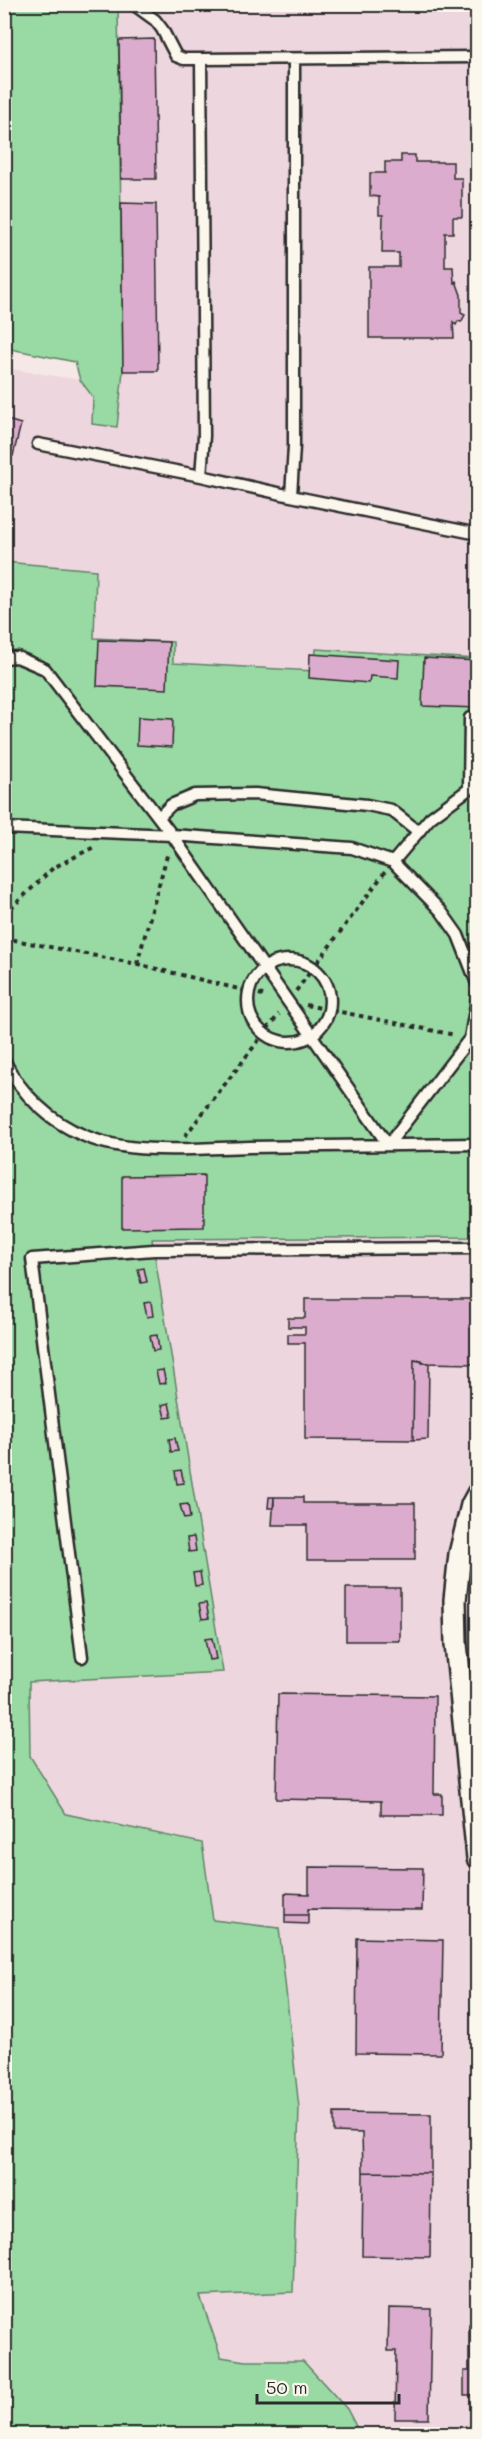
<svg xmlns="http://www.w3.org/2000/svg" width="482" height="2439" font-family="Mali,sans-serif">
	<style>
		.built { fill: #edd6de }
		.green { fill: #99daa4; stroke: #628268; stroke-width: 1.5 }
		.building { fill: #dbaccd; stroke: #2b2b2b; stroke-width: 1.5 }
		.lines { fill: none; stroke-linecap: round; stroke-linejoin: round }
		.lane-casing { stroke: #2b2b2b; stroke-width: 15 }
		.street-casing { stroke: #2b2b2b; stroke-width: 26 }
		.path { stroke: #2b2b2b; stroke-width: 4; stroke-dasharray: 4.5 4.5; stroke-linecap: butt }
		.lane { stroke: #fbf7ec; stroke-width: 10 }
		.street { stroke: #fbf7ec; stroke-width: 21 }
	</style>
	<rect width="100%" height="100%" fill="#f5e8e6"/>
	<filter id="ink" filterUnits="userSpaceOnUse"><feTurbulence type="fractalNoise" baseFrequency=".0167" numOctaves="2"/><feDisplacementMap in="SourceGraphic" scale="12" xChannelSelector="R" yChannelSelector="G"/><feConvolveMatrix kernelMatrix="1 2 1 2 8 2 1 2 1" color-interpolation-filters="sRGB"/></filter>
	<g filter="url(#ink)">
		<path class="built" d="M118,5H477V2434H360L303,2361H245L221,2357L199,2296L293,2292L299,2108L279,1928L213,1920L202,1843L66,1814L30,1756L28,1681L223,1671L152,1239L5,1245L4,368L80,380L117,427L123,371Z"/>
		<path class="green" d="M4,5H118L123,371L117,427L92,424L93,397L80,380L75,362L5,348Z
			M4,562L96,570L94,638L173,642V663L314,671L316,649L477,659V1237L152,1239L223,1672L29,1682L30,1756L66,1814L202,1843L213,1920L279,1928L299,2108L293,2292L200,2296L221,2357L245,2361H303L347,2409L360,2434H5Z"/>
		<path class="building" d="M154,39L156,179H121L119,40Z
			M401,155H415V162H453V178H462V217H453V233H445V267H453L454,283L456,281L461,295V313L465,315L461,322L458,321L456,325L453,322L454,338H369V267H399V253H382L383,215H379V197L370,196V173H385V162H401Z
			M121,203L156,204L158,371H123Z
			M4,419L21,424L13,456L7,455L4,463Z
			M99,640L169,642L167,689L97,686Z
			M310,654L399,660L398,678L370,676L369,683L309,678Z
			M424,658L478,661V708L422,706Z
			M138,717L173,719L172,747L137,745Z
			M204,1175V1227L122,1228V1176Z
			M144,1268L147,1282L141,1283L138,1269Z
			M305,1299H478V1364L422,1363V1360H414L413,1440L305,1439V1343H288V1334H305V1327H288V1318H305Z
			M151,1302L153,1316L147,1317L144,1303Z
			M157,1335L159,1350L153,1351L150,1336Z
			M414,1360L429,1363L428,1439L413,1440Z
			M163,1370L166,1383L159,1384L156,1371Z
			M169,1403L172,1417L165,1418L162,1405Z
			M175,1438L178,1451L171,1452L169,1439Z
			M181,1470L184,1483L177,1484L175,1471Z
			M269,1497H274V1508H268Z
			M274,1497H303V1503H415V1560H307V1525H272Z
			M188,1504L190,1518L184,1519L180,1505Z
			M194,1537L196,1551L189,1552L187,1538Z
			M200,1572L202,1585L195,1586L193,1573Z
			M346,1588H400V1641H346Z
			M206,1603L209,1618L202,1619L199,1604Z
			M212,1638L216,1659L209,1660L205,1639Z
			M278,1694L435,1696L434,1794H442V1815H381V1801L276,1799Z
			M309,1867L423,1868L422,1910L308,1909V1915H285V1893L309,1894Z
			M285,1915H308V1924L285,1923Z
			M357,1938L443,1940L441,2054L356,2053Z
			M334,2113L431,2114V2173L363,2172L362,2133L334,2132Z
			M363,2172L431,2173L430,2257L362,2256Z
			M389,2308L431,2309L429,2419H395L396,2351H388Z
			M469,2324H478V2395H464V2371H469Z"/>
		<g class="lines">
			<defs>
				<path id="lane" d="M133,4L155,20L162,29L176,56L184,59H201
					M38,444L201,476L204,436L201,59L478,57
					M201,476L291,496L294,446V59
					M291,496L478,534
					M4,658L17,657L45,669L172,835L352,848L393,862L441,911L458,935L478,986
					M159,817L171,805L195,795L255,794L367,805L391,810L419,832
					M4,828L172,835L388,1145L470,1038
					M393,862L430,818L469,789L470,718
					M248 1001a41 41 0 1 1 82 0a41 41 0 1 1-82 0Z
					M478,993L470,1038L478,1040
					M4,1060C21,1094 50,1122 85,1136C132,1156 199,1148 249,1147C325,1146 401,1145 478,1144
					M82,1657L32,1259L154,1250L478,1248"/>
				<path id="street" d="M478,1494L472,1505L460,1554L455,1600L456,1644L478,1858"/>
			</defs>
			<use href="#lane" class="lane-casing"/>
			<use href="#street" class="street-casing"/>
			<path class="path" d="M4,915L53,868L94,847
				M4,938L137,964L267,996
				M137,964L168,852
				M296,991L385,872
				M306,1005L455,1035
				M185,1136L279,1014"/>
			<use href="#lane" class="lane"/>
			<use href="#street" class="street"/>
		</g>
	</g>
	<rect width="482" height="2439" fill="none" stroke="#fbf7ec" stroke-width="24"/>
	<rect x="12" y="12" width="458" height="2415" fill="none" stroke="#2b2b2b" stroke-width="2" filter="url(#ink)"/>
	<path d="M257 2394v9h142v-9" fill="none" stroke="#2b2b2b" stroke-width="3"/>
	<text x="266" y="2394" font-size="18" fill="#2b2b2b" stroke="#fbf7ec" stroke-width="4.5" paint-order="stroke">50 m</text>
</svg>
